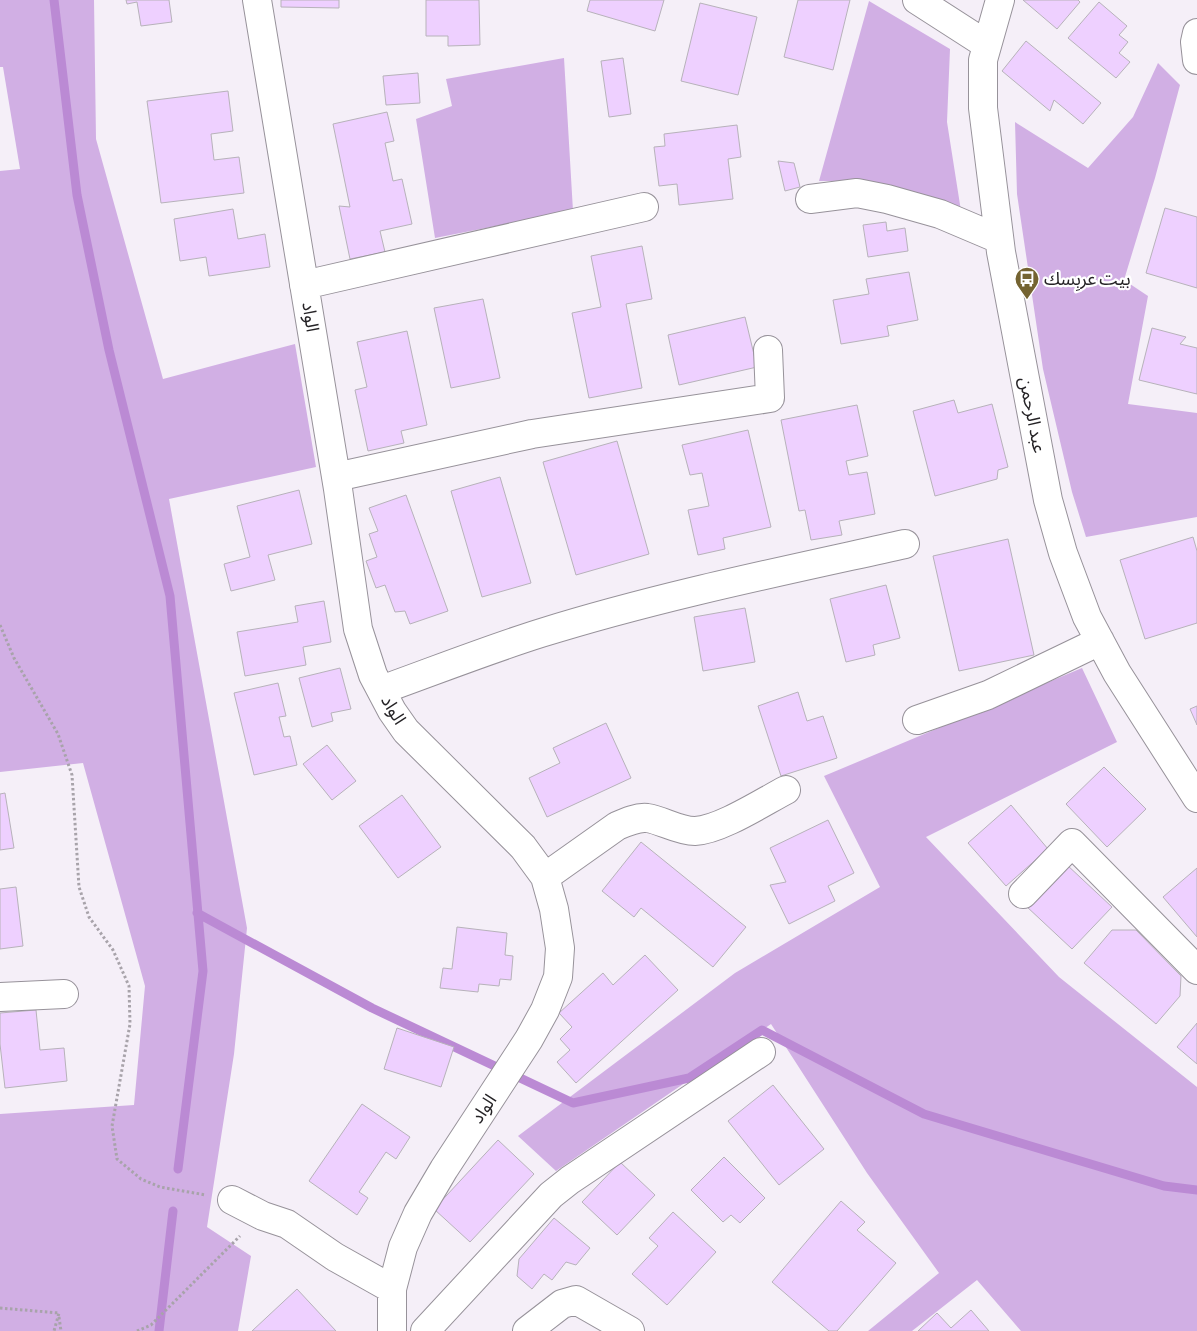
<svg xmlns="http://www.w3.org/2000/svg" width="1197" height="1331" font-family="'Sofia Sans Condensed','Noto Sans Arabic',sans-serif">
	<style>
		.green { fill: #d1afe4 }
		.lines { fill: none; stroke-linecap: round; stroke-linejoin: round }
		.stream { stroke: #bb8ad4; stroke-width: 9 }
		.building { fill: #eed0ff; stroke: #b7b2ba }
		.minor-casing { stroke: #97929a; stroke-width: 30 }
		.path { stroke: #a8a3aa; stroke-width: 3; stroke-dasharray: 2.5 2.5; stroke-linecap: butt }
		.minor { stroke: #fff; stroke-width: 28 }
		.labels { text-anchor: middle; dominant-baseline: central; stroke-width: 4.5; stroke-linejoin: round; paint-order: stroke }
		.poi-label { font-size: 18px; fill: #252326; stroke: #fff; text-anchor: start }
		.street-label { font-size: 18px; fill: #252326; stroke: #fff }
	</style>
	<rect width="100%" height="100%" fill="#f5eff8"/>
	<path class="green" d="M0,0H94L96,139L163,379L295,344L316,467L169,499L247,928L234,1054L207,1227L251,1256L238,1331H0V1114L134,1105L145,986L83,763L0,772V171L20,169L3,67H0Z
		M869,1L950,49L947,122L961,211L858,181H819Z
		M564,58L573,211L435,238L416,119L452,106L446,79Z
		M1158,63L1180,85L1155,178L1124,280L1148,296L1128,404L1197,413V517L1086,537L1072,492L1043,369L1017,194L1015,122L1088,168L1133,117Z
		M1082,668L1117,742L926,837L1059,977L1197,1087V1331H1021L977,1280L912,1331H868L939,1273L867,1173L771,1024L556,1171L518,1136L735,973L880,887L824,776Z"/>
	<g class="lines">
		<path class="stream" d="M54,0L77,195L109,350L170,596L203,971L178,1169
			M197,913L372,1008L573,1103L689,1078L762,1030L924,1114L1164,1186L1197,1190
			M159,1331L173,1211"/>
	</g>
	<path class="building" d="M126,0H169L172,22L141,26L137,2L127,4Z
		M281,0H339V8L281,7Z
		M426,0H479L480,45L448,46V36H426Z
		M590,0H664L655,31L587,11Z
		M798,0H850L833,70L784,57Z
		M1023,0H1078L1080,2L1057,29Z
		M1099,2L1127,26L1119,35L1128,42L1119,53L1130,62L1116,78L1068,38Z
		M700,3L757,17L738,95L681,81Z
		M1026,41L1101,103L1083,124L1054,100L1050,111L1002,71Z
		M623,58L631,114L609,117L601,61Z
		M418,73L420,103L386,105L383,76Z
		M228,91L233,131L211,134L214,160L239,157L244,193L161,203L147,101Z
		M387,112L394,141L385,143L393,181L402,179L412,224L380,231L385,252L350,259L339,206L350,207L333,124Z
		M737,125L741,157L728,159L733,199L679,205L677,184L659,186L654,147L665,146L664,134Z
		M778,161L794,163L800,187L785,191Z
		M1165,208L1197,217V288L1146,273Z
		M233,209L238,239L265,234L270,267L209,276L206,257L180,261L174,219Z
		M886,222L887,231L905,228L908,251L868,257L863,225Z
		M642,246L652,299L626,304L642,388L589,398L572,313L601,307L591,256Z
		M909,272L918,320L887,326L889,336L841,344L833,300L869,294L866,279Z
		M483,299L500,378L451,388L434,308Z
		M745,317L757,367L679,385L668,335Z
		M1152,328L1186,337L1180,344L1197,348V394L1139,380Z
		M407,331L427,425L401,431L404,443L368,451L355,390L367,387L357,342Z
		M954,400L958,413L992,404L1008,467L998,470L997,479L935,496L913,411Z
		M857,405L868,456L846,461L849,475L867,472L875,514L839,521L842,535L811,540L805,510L799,511L781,420Z
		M748,430L771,527L723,538L725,549L698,555L688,510L709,506L702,473L690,475L682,445Z
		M617,441L649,554L576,575L543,462Z
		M500,477L531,583L482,597L451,491Z
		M299,490L312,544L268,555L275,580L231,591L224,564L250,557L237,506Z
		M406,495L448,611L410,624L405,611L395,612L385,585L376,588L366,561L377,557L369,534L378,531L369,508Z
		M1193,537L1197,551V623L1145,639L1120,560Z
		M1008,539L1034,655L959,671L933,556Z
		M886,585L900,638L873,645L875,655L846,662L830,599Z
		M324,601L331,642L303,647L306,665L245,676L237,632L298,622L295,606Z
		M745,608L755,662L703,671L694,617Z
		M340,668L351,709L331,713L333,721L312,727L299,678Z
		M278,683L286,716L279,717L284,737L290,736L297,765L254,775L234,693Z
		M798,692L807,721L823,716L837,758L781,776L758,706Z
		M1197,706V725L1190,709Z
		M606,723L631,778L547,817L529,778L560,763L553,748Z
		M327,745L356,781L332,800L303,764Z
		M1104,767L1146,809L1107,847L1066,804Z
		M5,793L14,848L0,850V794Z
		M402,795L441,847L398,878L359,826Z
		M1011,805L1048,849L1006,886L968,843Z
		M828,820L854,873L828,886L835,901L789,924L770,885L786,882L770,848Z
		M641,842L746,927L713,967L641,908L634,917L602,891Z
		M1066,864L1112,907L1072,949L1026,906Z
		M1197,868V937L1163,897Z
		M16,887L23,946L0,949V889Z
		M457,927L507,933L505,955L513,956L511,980L500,979L499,986L479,984L478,992L440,988L443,968L452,969Z
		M1112,930H1136L1181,976L1180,996L1156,1024L1084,963Z
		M645,955L678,990L576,1083L557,1062L570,1050L560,1039L572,1027L559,1013L603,973L613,985Z
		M36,1010L40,1050L64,1048L67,1081L5,1088L0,1044V1013Z
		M1197,1023V1064L1177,1047Z
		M397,1028L454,1047L441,1087L384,1069Z
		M773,1085L824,1149L779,1185L728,1121Z
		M362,1104L410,1137L396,1159L386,1152L359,1192L368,1198L357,1215L309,1181Z
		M498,1140L534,1174L470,1242L434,1209Z
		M724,1157L765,1198L740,1223L731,1215L723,1222L691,1190Z
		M620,1162L655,1195L617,1235L582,1202Z
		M841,1201L865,1222L857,1230L896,1263L837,1331H829L772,1282Z
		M673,1212L716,1252L667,1305L632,1274L658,1246L649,1238Z
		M554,1218L590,1248L576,1265L566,1262L552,1280L544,1274L532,1289L517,1276L519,1259Z
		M297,1289L336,1331H252Z
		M971,1310L989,1331H918L937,1313L951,1328Z"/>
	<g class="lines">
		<defs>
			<path id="minor" d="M257,0L338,489L358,629L373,675L392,711L406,731L523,847L545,877L554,909L560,948L558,977L545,1010L529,1039L444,1169L418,1213L403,1247L392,1289V1331
				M917,0L987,45
				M1000,0L983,60V108L1001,252L1048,500L1063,553L1087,617L1117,673L1197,798
				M1197,33L1195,42L1197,60
				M810,199L857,193L887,199L940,214L999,239
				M304,285L644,207
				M336,477L532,434L770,398L768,350
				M381,690C434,671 487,650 541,633C660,596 783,571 905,544
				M917,720L988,695L1100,641
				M545,877L617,826C626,822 637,817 647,818C662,820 678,831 695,831C720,830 763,802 786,790
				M1023,894L1072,843L1197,970
				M0,997L64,994
				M232,1200L263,1216L287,1224L335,1257L392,1289
				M425,1331L551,1195L570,1180L761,1052
				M527,1331L562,1304L576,1300L630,1331"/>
		</defs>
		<use href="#minor" class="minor-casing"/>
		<path class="path" d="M0,625L14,658L58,734L72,775L79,887L89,917L113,950L129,986L130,1024L112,1126L117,1159L141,1179L160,1187L206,1195
			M0,1308L59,1313L54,1331
			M59,1317L61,1331
			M137,1331L151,1325L240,1236"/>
		<use href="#minor" class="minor"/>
	</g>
	<defs>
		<symbol id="bus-pin" viewBox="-11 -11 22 30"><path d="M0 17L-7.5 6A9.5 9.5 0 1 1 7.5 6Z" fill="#746331" stroke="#fff"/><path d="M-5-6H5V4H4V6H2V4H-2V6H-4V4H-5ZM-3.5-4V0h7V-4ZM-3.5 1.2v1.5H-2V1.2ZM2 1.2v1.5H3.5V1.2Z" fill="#fff"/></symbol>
	</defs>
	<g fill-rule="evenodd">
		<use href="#bus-pin" x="1013" y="265" width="28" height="38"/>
	</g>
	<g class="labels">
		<g class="poi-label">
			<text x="1044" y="279">بيت عربِسك</text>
		</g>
		<g class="street-label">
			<text transform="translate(310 317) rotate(81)">الواد</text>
			<text transform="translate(1032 415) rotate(79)">عبد الرحمن</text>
			<text transform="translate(393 710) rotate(59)">الواد</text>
			<text transform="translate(484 1109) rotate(-56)">الواد</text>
		</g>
	</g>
</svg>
